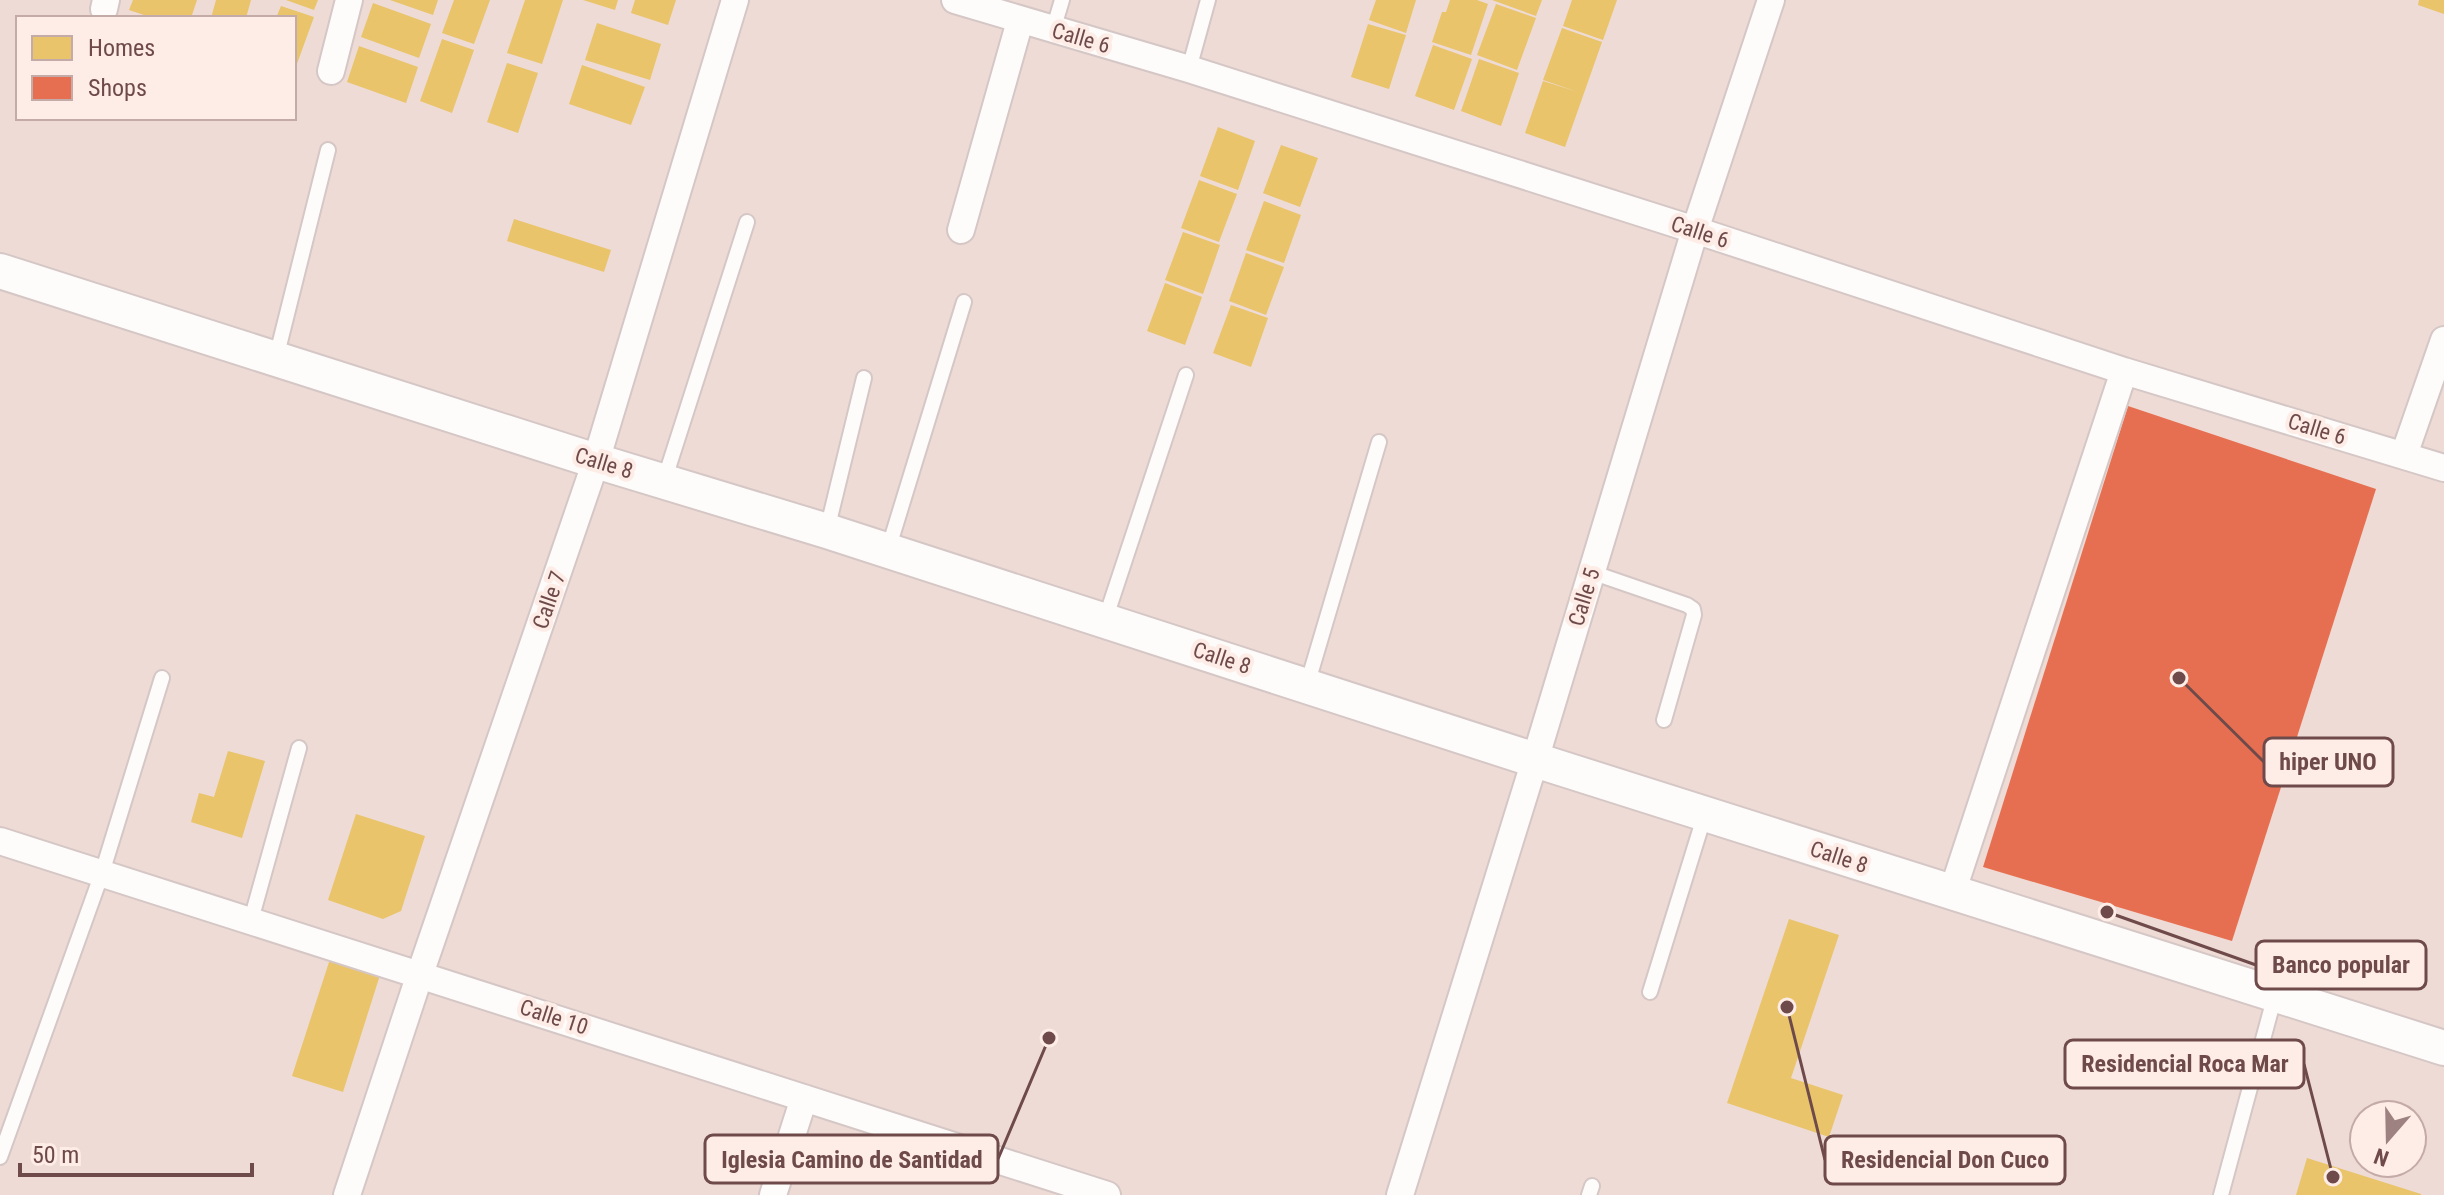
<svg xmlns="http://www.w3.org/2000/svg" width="2444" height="1195" font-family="'Roboto Condensed',sans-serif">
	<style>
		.residential { fill: #eedbd6; fill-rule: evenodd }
		.homes { fill: #e9c46a }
		.shops { fill: #e76f51 }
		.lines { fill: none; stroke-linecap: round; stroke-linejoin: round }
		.service-casing { stroke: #d5c7c5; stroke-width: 18 }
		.minor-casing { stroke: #d5c7c5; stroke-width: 30 }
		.tertiary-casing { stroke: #d5c7c5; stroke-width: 38 }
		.service { stroke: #fdfcfb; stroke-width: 14 }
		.minor { stroke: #fdfcfb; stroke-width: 26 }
		.tertiary { stroke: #fdfcfb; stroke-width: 34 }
		.labels { text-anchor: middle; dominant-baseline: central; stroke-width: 8; stroke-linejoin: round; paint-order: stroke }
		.street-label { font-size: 22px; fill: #6f4a4a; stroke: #feece6 }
		.leader { fill: none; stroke: #6f4a4a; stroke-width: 3 }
		.callout-dot { fill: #6f4a4a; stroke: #feece6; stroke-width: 3 }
		.callout { fill: #feece6; stroke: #6f4a4a; stroke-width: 3 }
		.callout-label { font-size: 24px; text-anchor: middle; font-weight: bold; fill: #6f4a4a }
	</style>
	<rect width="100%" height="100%" fill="#f4eae7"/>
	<path class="residential" d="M0,0H2444V1195H0ZM18,18H294V118H18ZM2364,1115H2412V1163H2364Z"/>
	<path class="homes" d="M133,0H197L191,18H153L129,10Z
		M216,0H251L246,18H211Z
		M286,0H318L314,10Z
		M390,0H438L433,15Z
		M454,0H490L474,44L442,33Z
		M525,0H563L542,64L507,53Z
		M583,0H618L615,10Z
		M635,0H676L668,25L631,13Z
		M1376,0H1416L1406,33L1369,20Z
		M1450,0H1477L1488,4L1471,55L1432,42L1442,12H1446Z
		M1492,0H1542L1536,16Z
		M1572,0H1617L1603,40L1563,26Z
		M2419,0H2444V14L2418,5Z
		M373,3L431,24L419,58L361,37Z
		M1496,4L1536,18L1517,70L1477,55Z
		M281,6L314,17L294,72V18H276Z
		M597,23L661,44L650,80L585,60Z
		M1368,24L1406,35L1389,89L1351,77Z
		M1562,28L1602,42L1565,147L1525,133L1543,81L1578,92L1543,80Z
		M442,39L474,50L452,113L420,101Z
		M1433,45L1472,59L1454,110L1415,96Z
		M359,46L418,67L406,103L347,82Z
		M1479,59L1519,73L1501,126L1461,111Z
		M507,63L538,73L518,133L487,122Z
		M582,65L645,87L631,125L569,104Z
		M1218,127L1255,141L1238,190L1200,176Z
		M1281,145L1318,158L1300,207L1263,193Z
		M1199,180L1237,194L1219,242L1181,228Z
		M1264,201L1301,215L1284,263L1246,250Z
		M514,219L611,250L604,272L507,241Z
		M1183,232L1220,245L1203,294L1165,280Z
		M1246,253L1284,267L1266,315L1229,301Z
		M1165,283L1202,297L1185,345L1147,331Z
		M1231,305L1268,318L1251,367L1213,353Z
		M228,751L265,761L242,838L191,822L199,793L214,797Z
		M356,814L425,836L401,911L383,919L328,900Z
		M1789,919L1839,935L1791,1078L1843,1095L1829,1137L1727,1103Z
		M330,959L380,975L343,1092L292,1076Z
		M2307,1158L2421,1194V1195H2296Z"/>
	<path class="shops" d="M2128,406L2376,489L2232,941L1983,867Z"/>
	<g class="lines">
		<defs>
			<path id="service" d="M1053,30L1062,0
				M1189,69L1208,0
				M276,358L328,150
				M664,481L747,222
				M827,530L864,378
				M888,550L964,302
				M1591,572L1687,605L1693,609L1694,615L1664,720
				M1105,620L1186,375
				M1307,685L1379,442
				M251,920L299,748
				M1650,992L1705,814
				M0,1157L102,873L162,678
				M1589,1195L1592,1186
				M2221,1195L2275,995"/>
			<path id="minor" d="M955,0L1189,69L1695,230L2124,371L2444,468
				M104,9L106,0
				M331,71L349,0
				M961,230L1020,21
				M2404,455L2444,340
				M0,841L1107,1195
				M1952,893L2124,371
				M347,1195L420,974L596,461L735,0
				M773,1195L804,1098
				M1400,1195L1535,760L1695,230L1771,0"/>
			<path id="tertiary" d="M0,271L596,461L827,531L1535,760L2444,1048"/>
		</defs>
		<use href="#service" class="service-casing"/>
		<use href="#minor" class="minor-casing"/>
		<use href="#tertiary" class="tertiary-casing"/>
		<use href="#service" class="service"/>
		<use href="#minor" class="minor"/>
		<use href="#tertiary" class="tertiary"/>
	</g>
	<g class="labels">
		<g class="street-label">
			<text transform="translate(1081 38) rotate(16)">Calle 6</text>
			<text transform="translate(1700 232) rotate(18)">Calle 6</text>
			<text transform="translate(2317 429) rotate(17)">Calle 6</text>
			<text transform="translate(604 463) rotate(17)">Calle 8</text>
			<text transform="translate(1584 597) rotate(-73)">Calle 5</text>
			<text transform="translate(549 600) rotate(-71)">Calle 7</text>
			<text transform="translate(1222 658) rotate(18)">Calle 8</text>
			<text transform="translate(1839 857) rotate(18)">Calle 8</text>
			<text transform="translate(554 1017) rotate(18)">Calle 10</text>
		</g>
	</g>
	<path class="leader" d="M2179 678L2264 762M2107 912L2256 965M2333 1177L2304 1064M1049 1038L998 1159M1787 1007L1825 1160"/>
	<g class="callout-dot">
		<circle cx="2179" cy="678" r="8"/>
		<circle cx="2107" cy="912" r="8"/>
		<circle cx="2333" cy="1177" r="8"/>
		<circle cx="1049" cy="1038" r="8"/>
		<circle cx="1787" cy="1007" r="8"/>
	</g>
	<g class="callout">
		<rect x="2264" y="738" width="129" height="48" rx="8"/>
		<rect x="2256" y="941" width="170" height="48" rx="8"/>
		<rect x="2065" y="1040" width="239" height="48" rx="8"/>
		<rect x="705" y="1135" width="293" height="48" rx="8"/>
		<rect x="1825" y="1136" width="240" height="48" rx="8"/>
	</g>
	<g class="callout-label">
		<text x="2328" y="770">hiper UNO</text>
		<text x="2341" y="973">Banco popular</text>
		<text x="2185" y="1072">Residencial Roca Mar</text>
		<text x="852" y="1168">Iglesia Camino de Santidad</text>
		<text x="1945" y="1168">Residencial Don Cuco</text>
	</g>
	<rect x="16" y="16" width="280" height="104" fill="#feece6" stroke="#c5aba8" stroke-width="2"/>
	<rect x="32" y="36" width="40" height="24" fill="#e9c46a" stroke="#c5aba8" stroke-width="2"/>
	<text x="88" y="56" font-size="24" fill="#6f4a4a">Homes</text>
	<rect x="32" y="76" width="40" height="24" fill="#e76f51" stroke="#c5aba8" stroke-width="2"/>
	<text x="88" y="96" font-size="24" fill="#6f4a4a">Shops</text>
	<g transform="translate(2388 1139) rotate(200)"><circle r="38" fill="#feece6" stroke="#c5aba8" stroke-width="2"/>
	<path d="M0-6L14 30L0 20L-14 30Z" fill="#9e8281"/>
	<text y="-12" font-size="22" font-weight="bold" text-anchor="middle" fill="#6f4a4a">N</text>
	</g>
	<path d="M20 1163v12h232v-12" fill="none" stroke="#6f4a4a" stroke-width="4"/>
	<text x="32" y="1163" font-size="24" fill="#6f4a4a" stroke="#feece6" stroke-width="6" paint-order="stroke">50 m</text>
</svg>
